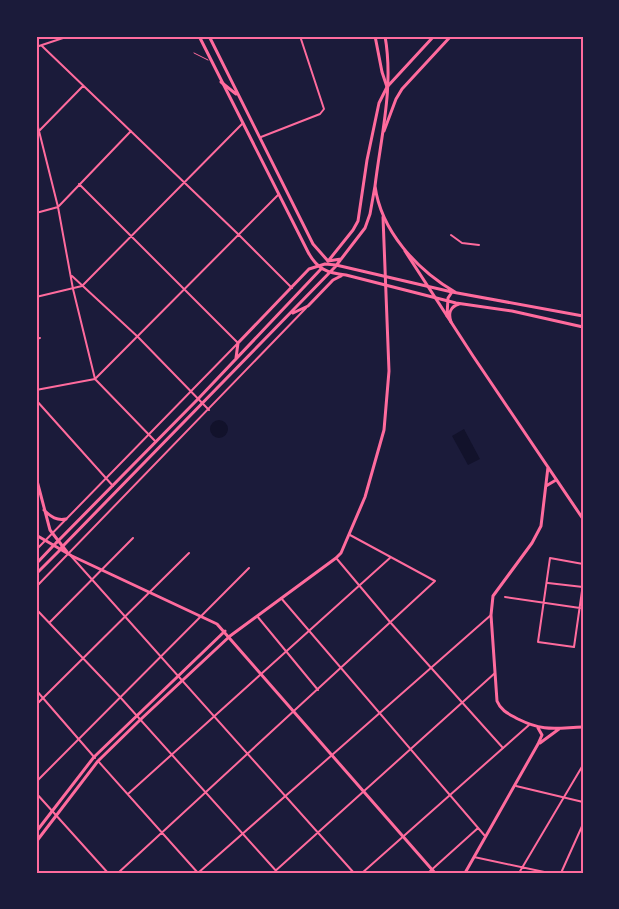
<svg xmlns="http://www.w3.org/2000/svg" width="619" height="909" font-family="Karla,sans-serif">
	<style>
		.water { fill: #12122b }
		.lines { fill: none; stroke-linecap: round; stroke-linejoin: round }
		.service { stroke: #ff6b9d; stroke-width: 1 }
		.minor { stroke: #ff6b9d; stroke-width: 2 }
		.tertiary { stroke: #ff6b9d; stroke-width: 2 }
		.secondary { stroke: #ff6b9d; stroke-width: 3 }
		.primary { stroke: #ff6b9d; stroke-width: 3 }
		.trunk { stroke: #ff6b9d; stroke-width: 3 }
		.neatline { fill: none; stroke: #ff6b9d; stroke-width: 2 }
	</style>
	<rect width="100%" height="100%" fill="#1b1b3a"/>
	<path class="water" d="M210 429a9 9 0 1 1 18 0a9 9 0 1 1-18 0Z
		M464,429L480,459L468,465L452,436Z"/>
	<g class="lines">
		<path class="service" d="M194,53L208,60"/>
		<path class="minor" d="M42,46L238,234L292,288
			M36,119L58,207L73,289L95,379L156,442
			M39,131L83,86
			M261,137L320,114L324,109L300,36
			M36,213L58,207L131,131
			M451,235L462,243L479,245
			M72,276L138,337L209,410
			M36,297L82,286L242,124
			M36,339L40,338
			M36,390L95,379L279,194
			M36,400L113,486
			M36,550L238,343L79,184
			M71,556L354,873
			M337,559L390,622L503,748
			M583,564L550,558L538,642L574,647L583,584
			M548,583L583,587
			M36,587L306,308
			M505,597L580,608
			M281,598L485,836
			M36,609L120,697L278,873
			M257,616L318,690
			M50,622L133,538
			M36,705L189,553
			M98,761L198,873
			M36,782L249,568
			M36,793L108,873
			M128,794L391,557
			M474,857L549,873
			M118,873L435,581L350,535
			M273,873L495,673
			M428,873L478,828
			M519,873L583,765
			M561,873L583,824"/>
		<path class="tertiary" d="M36,47L69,36
			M36,690L95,758
			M516,786L583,802
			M198,873L491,615
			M362,873L529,725"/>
		<path class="secondary" d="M384,131L396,99L402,89L451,36
			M405,251L473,356L583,519
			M329,260L353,230L358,221L367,160L379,103L387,87L434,36
			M548,467L541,526L532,543L493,596L491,615L497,701C501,711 509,714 518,719C544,732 555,728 583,727
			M36,477L50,530L67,552
			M546,486L556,480
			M44,510C51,517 57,521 66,519
			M540,743L559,729
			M36,832L94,757L225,631
			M36,842L98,761L140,720L230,636L336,558L341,553L365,497L384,430L389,371L383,217
			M465,873L538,744L542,735L538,728"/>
		<path class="primary" d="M199,36L308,252C317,269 327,273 346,275L456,303L512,311L583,327
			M385,36C394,87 381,136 375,186C381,231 417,270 455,292
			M414,36H429
			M328,261L341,259
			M293,313L308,306L333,280L341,276
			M447,316L448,298L452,292
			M451,322C448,313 450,307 459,304
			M236,358L238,343L309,269L325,264L336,265L452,292L583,316
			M36,535L72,556L217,624L435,873
			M57,542L198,399L321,269
			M62,547L335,267L365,228L370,214L375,186
			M36,564L54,545
			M36,574L61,549"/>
		<path class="trunk" d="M209,36L313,244L328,261
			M375,36L382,72L387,87
			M221,82L236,94
			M54,545L57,542
			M61,549L62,547"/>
	</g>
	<rect width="619" height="909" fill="none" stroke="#1b1b3a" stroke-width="75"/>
	<rect x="38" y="38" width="544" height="834" class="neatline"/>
</svg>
